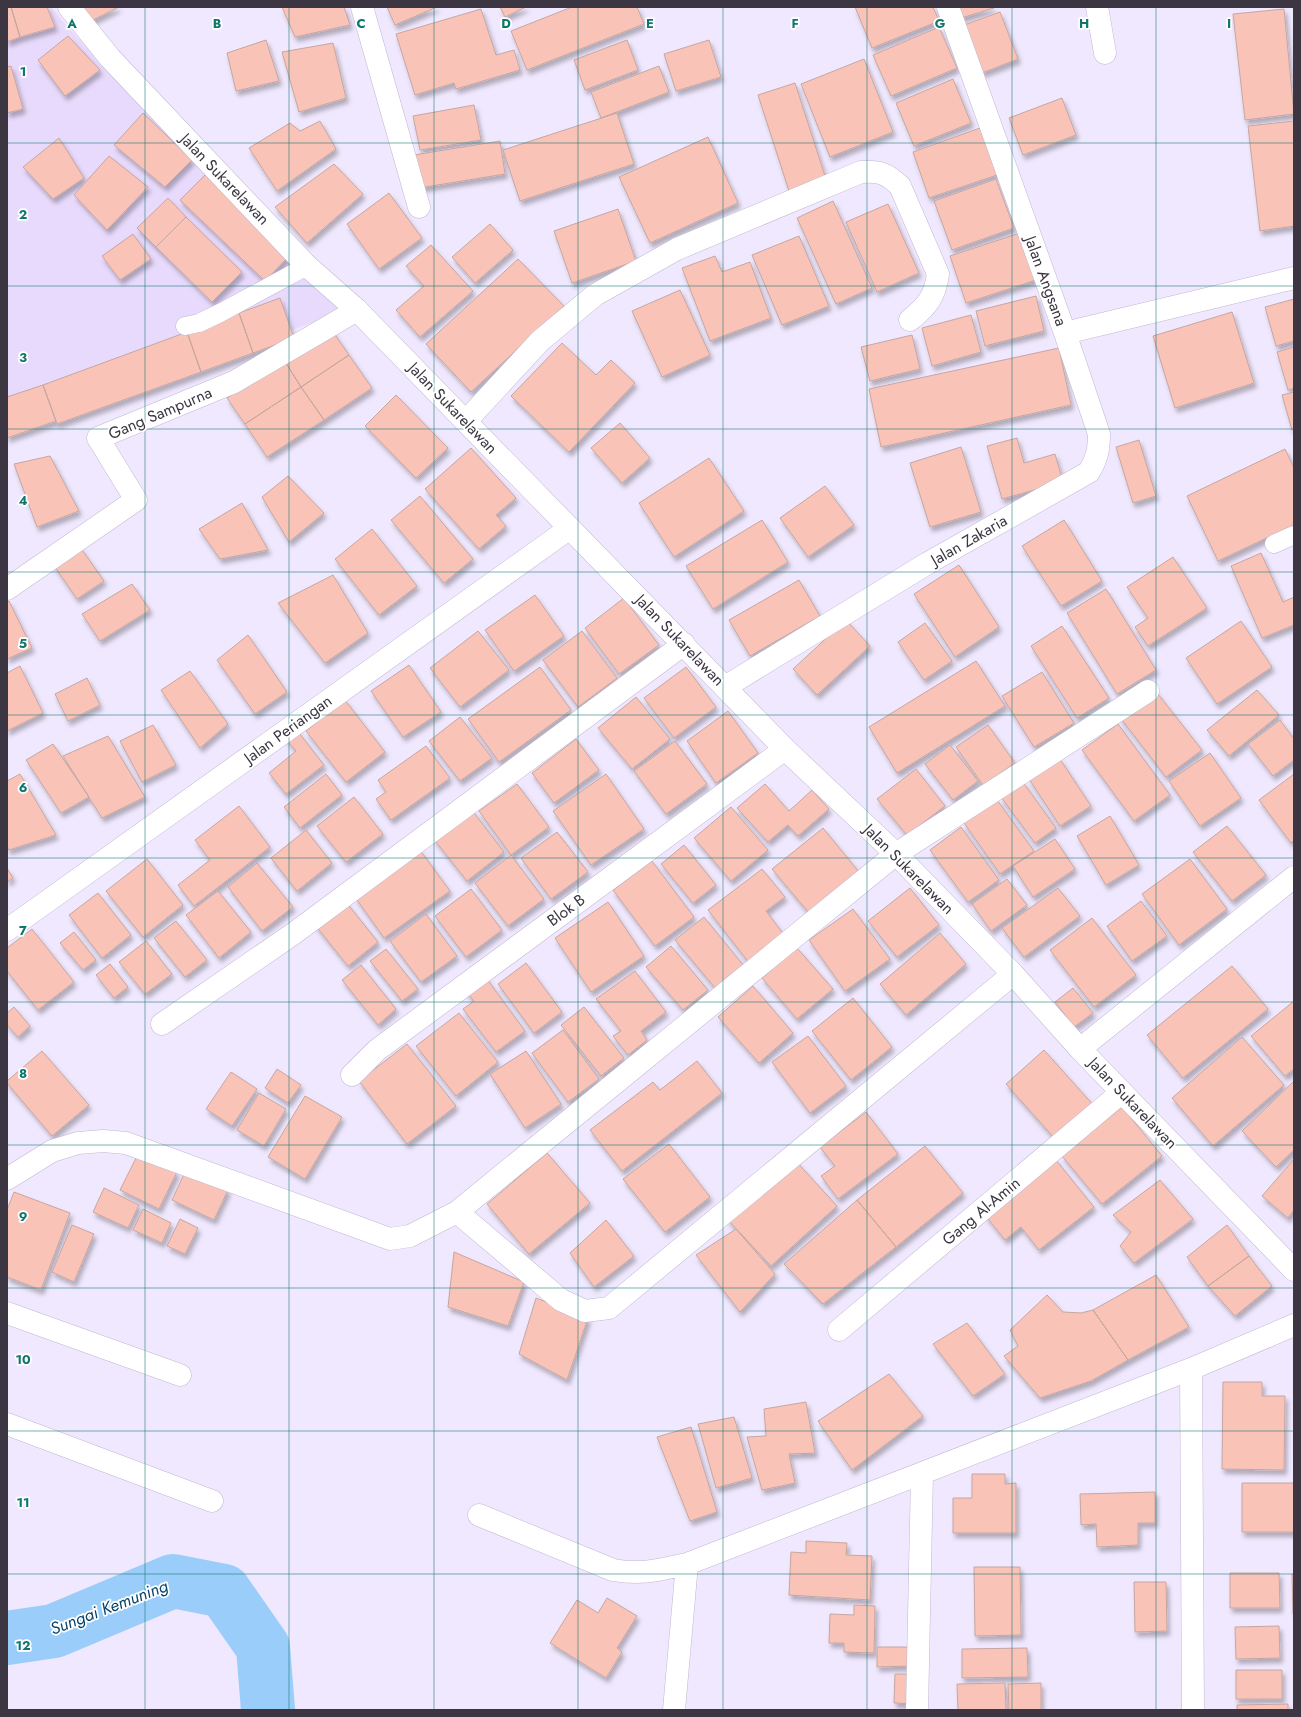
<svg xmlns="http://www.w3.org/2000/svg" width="1301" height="1717" font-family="Jost,sans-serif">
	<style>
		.built { fill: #e8dafc }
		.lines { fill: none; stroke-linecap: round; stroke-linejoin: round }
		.river { stroke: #9acdf9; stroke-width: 54 }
		.building { fill: #fac3b8; stroke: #c6a6a0; filter: url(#shadow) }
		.service-casing { stroke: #c2b7d1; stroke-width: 19 }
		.minor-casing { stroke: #c2b7d1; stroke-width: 23 }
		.service { stroke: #fff; stroke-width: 18 }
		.minor { stroke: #fff; stroke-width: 22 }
		.grid { fill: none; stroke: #0f766e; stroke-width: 1; stroke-opacity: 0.55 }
		.labels { text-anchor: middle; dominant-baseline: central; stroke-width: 3.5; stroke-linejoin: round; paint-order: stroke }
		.street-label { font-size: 16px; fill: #3b3641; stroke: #fff }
		.water-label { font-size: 17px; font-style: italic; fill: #06436c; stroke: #fff }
		.grid-label { font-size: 13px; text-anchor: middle; font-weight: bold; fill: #0f766e; stroke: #fff; stroke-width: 3.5; stroke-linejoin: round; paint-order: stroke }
	</style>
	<defs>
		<filter id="shadow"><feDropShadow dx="2.5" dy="4.5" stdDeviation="2" flood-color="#0004"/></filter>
	</defs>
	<rect width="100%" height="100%" fill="#f0e8fe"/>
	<path class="built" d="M7,7H51L66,25L206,174L341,312L7,435Z"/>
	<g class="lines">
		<path class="river" d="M7,1638L54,1631L173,1581L224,1591L263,1647L268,1710"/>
	</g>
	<path class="building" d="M7,7H11L20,37L7,42Z
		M11,7H47L55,27L20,37Z
		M83,7H119L91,21Z
		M282,7H344L350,25L295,37Z
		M387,7H437L395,25Z
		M500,7H526L505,17Z
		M572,7H637L644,24L527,70L511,31Z
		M855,7H933L939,21L872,48Z
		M957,7H993L994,8L961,18Z
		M481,9L496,55L514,50L520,70L456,89L454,83L415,95L396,34Z
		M1284,9L1294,114L1245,120L1233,14Z
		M1000,12L1018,59L982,73L964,25Z
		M939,27L957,68L891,96L873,55Z
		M68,36L100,70L65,96L38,60Z
		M266,40L279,81L236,91L227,53Z
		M627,40L638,70L585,90L574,60Z
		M709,40L721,77L676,91L664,54Z
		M333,43L346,98L299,112L282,52Z
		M864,59L893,132L830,157L801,84Z
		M11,66L23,109L7,113V67Z
		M659,66L669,92L601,118L591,92Z
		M953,79L971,123L914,146L896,103Z
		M795,83L826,179L789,191L758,95Z
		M1062,98L1076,135L1023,155L1009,118Z
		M474,105L481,140L420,150L413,116Z
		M143,113L192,160L165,187L114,145Z
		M617,113L634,164L520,201L503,150Z
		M320,121L336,149L277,191L249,148L290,123L300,131Z
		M1294,121V226L1260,231L1248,126Z
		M980,128L997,175L929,198L913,152Z
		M708,137L738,203L650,243L619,177Z
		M59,138L84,178L53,199L23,167Z
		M500,141L505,174L419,188L414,155Z
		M109,156L148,187L107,230L74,195Z
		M334,164L363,194L307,243L275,207Z
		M206,174L290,255L265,281L180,200Z
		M996,179L1014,228L952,250L934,201Z
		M389,193L422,238L379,269L347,224Z
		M168,198L186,217L156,247L137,228Z
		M833,201L872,288L836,304L797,218Z
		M888,204L919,273L877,292L846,222Z
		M618,209L636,261L572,283L554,231Z
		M186,217L242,272L212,302L156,247Z
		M490,224L513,250L475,283L452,257Z
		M1023,232L1039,279L966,303L950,256Z
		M133,234L151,259L120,280L102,256Z
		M799,236L829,306L782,325L752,255Z
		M431,245L473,291L420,337L396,310L424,286L406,266Z
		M715,256L722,272L750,262L771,318L710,341L682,268Z
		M518,259L564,306L471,392L426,344Z
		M680,290L710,355L662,377L632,311Z
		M1036,296L1044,331L985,346L976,311Z
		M280,298L294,338L253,353L239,313Z
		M1294,299V341L1276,346L1265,307Z
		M1232,312L1254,383L1175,408L1153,336Z
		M239,313L253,353L201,372L187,332Z
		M971,315L981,352L932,366L922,328Z
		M331,329L349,355L301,387L284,360Z
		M187,332L201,372L57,424L43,385Z
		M912,335L920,369L870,381L861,347Z
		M562,343L596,375L611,360L635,383L569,452L511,396Z
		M1294,347V388L1288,390L1277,352Z
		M1059,348L1071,405L881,447L869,389Z
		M349,355L372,388L324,420L301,387Z
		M284,360L301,387L245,424L227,398Z
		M43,385L56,421L7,438V397Z
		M301,387L324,420L267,457L245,424Z
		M1294,392V429L1292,430L1282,395Z
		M396,395L448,448L416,478L365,426Z
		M620,423L650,458L622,483L591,448Z
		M1017,438L1024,463L1055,454L1063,482L1002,499L987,446Z
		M1139,440L1156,496L1133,503L1116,447Z
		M961,447L981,512L930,527L910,463Z
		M471,448L516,498L496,515L506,526L479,549L425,489Z
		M1285,449L1294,468V525L1218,561L1187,496Z
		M50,456L79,511L37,527L14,464Z
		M709,458L744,511L674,557L639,503Z
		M288,476L324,513L289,542L262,497Z
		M825,486L854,525L808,557L780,518Z
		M420,496L473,559L444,583L391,520Z
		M242,503L268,550L220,559L199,529Z
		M762,520L788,562L713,609L686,566Z
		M1064,520L1102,581L1061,606L1022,546Z
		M372,529L417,586L379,615L335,559Z
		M80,547L104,581L77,599L53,564Z
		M1261,553L1283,602L1294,597V625L1262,638L1231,566Z
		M1173,557L1207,608L1148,646L1135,627L1148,618L1127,587Z
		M959,565L999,627L955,657L914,594Z
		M333,575L368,633L325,663L278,603Z
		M799,580L820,616L750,656L729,620Z
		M132,584L150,610L100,641L82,614Z
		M1106,589L1156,670L1117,694L1067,613Z
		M535,595L564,636L514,671L485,630Z
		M624,598L659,645L619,674L585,628Z
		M9,601L32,648L7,659V602Z
		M846,620L870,646L817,695L793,669Z
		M1241,621L1272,667L1217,704L1186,658Z
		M925,623L952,661L924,680L898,642Z
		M1062,626L1109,698L1077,718L1031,646Z
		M478,631L509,670L460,707L430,668Z
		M582,631L617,678L578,707L543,660Z
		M248,635L287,692L255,714L217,660Z
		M976,661L1005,706L897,773L869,727Z
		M409,665L441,712L403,737L371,691Z
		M20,666L43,713L7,731V673Z
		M540,667L571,710L499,762L468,719Z
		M686,667L716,707L674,738L644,698Z
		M190,671L228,724L200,748L161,690Z
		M1042,672L1074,723L1034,747L1002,696Z
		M87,678L100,705L68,721L55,694Z
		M1154,689L1202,750L1166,777L1119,716Z
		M1257,690L1279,715L1229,756L1207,730Z
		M636,697L670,739L632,769L598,728Z
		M345,700L385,752L346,782L306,731Z
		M728,711L758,753L716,783L687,741Z
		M460,717L492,758L460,781L429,741Z
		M1280,720L1294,739V760L1273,776L1248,744Z
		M1118,724L1170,795L1134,821L1082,750Z
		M153,725L176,765L142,782L120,741Z
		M988,725L1015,763L983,785L956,747Z
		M296,729L324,765L286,794L269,773L296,751L285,738Z
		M108,736L145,797L102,818L63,756Z
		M576,739L599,770L554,803L532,773Z
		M675,741L707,784L666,814L634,771Z
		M53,744L89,797L61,813L26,760Z
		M950,745L978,781L953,800L925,764Z
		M426,746L450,778L391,820L376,799L386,792L378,780Z
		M1210,753L1241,798L1200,826L1169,781Z
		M1060,759L1091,806L1060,826L1029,779Z
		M916,769L945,806L907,835L877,799Z
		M20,774L56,835L9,850L7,847V781Z
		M326,774L342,795L300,828L284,807Z
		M606,774L644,829L591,865L553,811Z
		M1294,774V840L1291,843L1259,800Z
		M1023,782L1056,828L1035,843L1001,797Z
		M517,784L549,827L511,855L479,811Z
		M765,784L789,811L812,790L829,809L798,836L788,825L768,842L737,808Z
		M354,797L383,834L346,862L317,826Z
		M997,800L1034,851L1000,874L964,823Z
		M239,806L270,847L194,906L178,885L210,860L195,840Z
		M731,807L768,850L731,881L694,838Z
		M471,809L504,852L467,881L433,838Z
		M1110,816L1139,865L1106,885L1077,836Z
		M1227,826L1266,875L1232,901L1193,852Z
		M961,827L999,880L968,902L930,850Z
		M823,828L859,872L809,913L772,869Z
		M306,830L332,863L297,891L271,858Z
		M557,832L588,872L551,899L521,858Z
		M1055,839L1075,869L1033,897L1013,866Z
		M684,845L716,885L693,903L661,864Z
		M420,850L450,891L384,938L355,897Z
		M511,855L544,899L508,926L475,883Z
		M147,859L183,905L143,937L106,891Z
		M1190,859L1227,909L1179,945L1142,894Z
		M652,861L694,917L655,946L613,890Z
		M257,863L293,907L262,931L228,887Z
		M7,868L13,878L7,882Z
		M762,869L785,897L766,911L785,936L750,964L708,910Z
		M1007,879L1027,905L991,931L972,904Z
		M910,888L939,925L897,957L868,921Z
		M1058,888L1080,916L1024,957L1002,928Z
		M471,889L502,930L466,957L435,916Z
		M218,891L251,932L219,958L186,915Z
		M98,893L131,935L102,958L69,915Z
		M1141,901L1167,936L1132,961L1107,926Z
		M346,902L378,942L348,966L315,925Z
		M608,902L644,956L591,992L555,938Z
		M853,909L890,959L845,991L809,940Z
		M426,914L457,956L421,982L390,941Z
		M704,917L744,966L716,989L675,940Z
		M1092,918L1136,975L1094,1007L1050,950Z
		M176,921L207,960L185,977L154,938Z
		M32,929L74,982L38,1010L7,971V948Z
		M74,932L96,960L83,970L60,943Z
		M940,933L966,964L906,1015L880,984Z
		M146,941L172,974L145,994L119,962Z
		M671,946L708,990L683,1010L646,967Z
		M797,948L833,989L797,1019L762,978Z
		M386,949L418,989L402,1001L370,961Z
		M526,963L562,1012L534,1033L498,984Z
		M110,964L128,987L114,998L96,975Z
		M361,965L396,1009L378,1025L342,980Z
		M1232,966L1268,1009L1183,1078L1147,1035Z
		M635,971L666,1012L641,1031L647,1040L628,1055L613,1036L621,1031L596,999Z
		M484,975L525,1031L496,1052L463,1009L474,1001L464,989Z
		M753,986L793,1033L759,1063L718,1017Z
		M1073,988L1093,1013L1074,1027L1055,1002Z
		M853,998L892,1047L851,1080L812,1031Z
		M1294,1001V1069L1285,1076L1251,1036Z
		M14,1007L30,1026L18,1037L7,1025V1013Z
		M584,1007L624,1058L601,1076L561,1025Z
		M459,1013L498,1062L456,1096L416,1046Z
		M563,1030L599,1079L568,1102L532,1053Z
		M808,1036L846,1086L810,1113L772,1062Z
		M1242,1037L1284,1085L1213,1146L1172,1098Z
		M407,1044L456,1106L407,1144L359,1081Z
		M1044,1050L1095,1107L1056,1140L1006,1084Z
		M42,1051L89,1105L52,1136L7,1083V1081Z
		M526,1051L561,1104L525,1128L490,1074Z
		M697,1061L722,1093L622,1171L590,1130L653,1082L660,1090Z
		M277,1069L301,1085L288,1103L265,1088Z
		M231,1072L257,1089L232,1126L206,1109Z
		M1294,1081V1150L1276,1167L1242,1131Z
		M259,1093L286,1109L264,1146L237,1130Z
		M305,1096L342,1117L305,1179L268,1157Z
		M1122,1107L1162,1156L1102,1204L1062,1156Z
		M866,1112L898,1154L838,1199L821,1176L835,1166L820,1147Z
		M669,1144L710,1197L665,1232L623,1179Z
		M925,1146L963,1193L896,1247L857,1200Z
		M547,1153L590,1203L529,1254L487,1204Z
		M138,1154L177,1172L159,1209L120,1190Z
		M794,1159L837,1206L771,1266L727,1219Z
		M1055,1159L1094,1207L1039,1250L1021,1227L1005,1240L985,1215Z
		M1294,1159V1210L1288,1218L1262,1196Z
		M186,1170L228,1190L214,1220L172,1200Z
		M1160,1180L1193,1219L1134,1263L1120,1246L1131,1232L1113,1215Z
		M104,1188L139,1205L128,1228L93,1212Z
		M14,1192L70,1213L41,1290L7,1277V1210Z
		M857,1200L896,1247L823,1304L784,1264Z
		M143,1209L171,1223L162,1243L133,1230Z
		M180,1219L198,1228L185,1254L167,1246Z
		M606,1220L634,1256L594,1287L570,1253Z
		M72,1225L94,1234L74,1282L52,1272Z
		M1227,1225L1249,1256L1208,1286L1187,1257Z
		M736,1229L775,1274L740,1312L696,1255Z
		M454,1252L524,1282L508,1326L448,1307Z
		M1249,1256L1272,1286L1235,1316L1208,1286Z
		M1156,1275L1189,1327L1128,1360L1093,1310Z
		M1047,1295L1063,1312L1081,1313L1093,1310L1128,1360L1091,1381L1040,1398L1004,1356L1018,1346L1010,1330Z
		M536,1298L588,1318L567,1380L519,1354Z
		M967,1323L1005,1374L973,1396L933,1344Z
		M889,1374L923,1416L852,1470L818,1421Z
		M1223,1382H1262V1396H1285L1284,1470L1222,1469Z
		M806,1402L815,1453L789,1454L795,1483L762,1490L747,1437L766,1436L764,1409Z
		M734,1417L752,1478L716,1488L698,1424Z
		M691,1427L717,1512L690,1521L657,1437Z
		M972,1474H1005V1484L1016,1483V1533H953V1498H972Z
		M1242,1483H1294V1532H1242Z
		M1155,1492V1523H1138V1545L1097,1547L1096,1524L1081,1525L1080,1494Z
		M806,1541L847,1543L846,1555L872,1556L870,1600L789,1595L791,1552L806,1553Z
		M974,1567H1020L1021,1635L975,1636Z
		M1230,1573H1279L1280,1608H1230Z
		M1292,1574H1294V1614H1293Z
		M1134,1582H1166L1167,1631L1135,1632Z
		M607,1598L637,1616L617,1648L622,1652L606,1678L550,1643L577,1600L598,1613Z
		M854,1605L875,1606L874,1653L844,1652V1643H829L830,1614L854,1615Z
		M1279,1626L1280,1658L1236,1659L1235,1627Z
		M877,1647H911V1666L877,1667Z
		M1027,1648L1028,1677L962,1678V1649Z
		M1236,1670H1282V1699H1236Z
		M895,1674H917L916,1704L894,1703Z
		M1005,1683L1006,1710H958L957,1684Z
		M1041,1683V1710H1009L1008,1684Z
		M1288,1704V1710H1237V1705Z"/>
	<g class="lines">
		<defs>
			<path id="service" d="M185,326L199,323L220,313L307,266
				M1274,544L1294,535"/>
			<path id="minor" d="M69,7L110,58L307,266L357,310L785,749L896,854L1013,974L1080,1049L1294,1270
				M362,7L419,207
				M1097,7L1105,53
				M1065,333L1294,278
				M466,421L540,341L595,295L677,249L861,172C880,171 886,173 900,186L938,274C935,297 927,306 910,320
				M7,589L136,500L98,438L234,382L357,310
				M725,687L928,563L1089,472C1097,459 1099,449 1099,434L1065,333L948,7
				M7,930L570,528
				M162,1024L293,934L684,644
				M1080,1049L1294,877
				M352,1075L377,1050L785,749
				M7,1179L52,1151L78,1143L103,1141L126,1143L390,1239L410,1236L457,1212L561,1300L585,1311L609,1308L1013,974
				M457,1212L896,854L1148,691
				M7,1313L180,1375
				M839,1330L1122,1092
				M1191,1369L1193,1710
				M7,1424L212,1501
				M479,1515L613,1570C643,1575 658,1570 687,1564L1191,1369L1294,1325
				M674,1710L687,1564
				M917,1710L922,1474"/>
		</defs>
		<use href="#service" class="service-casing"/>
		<use href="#minor" class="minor-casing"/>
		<use href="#service" class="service"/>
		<use href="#minor" class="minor"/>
	</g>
	<path class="grid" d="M145,7V1710M289,7V1710M434,7V1710M578,7V1710M723,7V1710M867,7V1710M1012,7V1710M1156,7V1710M7,143H1294M7,286H1294M7,429H1294M7,572H1294M7,715H1294M7,858H1294M7,1002H1294M7,1145H1294M7,1288H1294M7,1431H1294M7,1574H1294"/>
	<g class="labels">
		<g class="street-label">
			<text transform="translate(225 179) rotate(46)">Jalan Sukarelawan</text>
			<text transform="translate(1046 281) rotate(70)">Jalan Angsana</text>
			<text transform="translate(453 408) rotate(46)">Jalan Sukarelawan</text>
			<text transform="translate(160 413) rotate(-23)">Gang Sampurna</text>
			<text transform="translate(969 540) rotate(-30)">Jalan Zakaria</text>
			<text transform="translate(680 640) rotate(46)">Jalan Sukarelawan</text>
			<text transform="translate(288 729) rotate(-36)">Jalan Periangan</text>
			<text transform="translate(909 869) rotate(45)">Jalan Sukarelawan</text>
			<text transform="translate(566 910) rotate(-36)">Blok B</text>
			<text transform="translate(1133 1103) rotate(46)">Jalan Sukarelawan</text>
			<text transform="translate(981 1211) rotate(-40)">Gang Al-Amin</text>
		</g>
		<g class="water-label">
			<text transform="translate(109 1607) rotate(-21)">Sungai Kemuning</text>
		</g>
	</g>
	<g class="grid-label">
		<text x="72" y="28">A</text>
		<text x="217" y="28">B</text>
		<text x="361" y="28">C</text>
		<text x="506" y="28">D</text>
		<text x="650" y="28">E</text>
		<text x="795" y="28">F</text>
		<text x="940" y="28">G</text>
		<text x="1084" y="28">H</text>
		<text x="1229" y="28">I</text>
		<text x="23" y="76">1</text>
		<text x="23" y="219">2</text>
		<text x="23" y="362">3</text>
		<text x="23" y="505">4</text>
		<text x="23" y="648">5</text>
		<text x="23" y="792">6</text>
		<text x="23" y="935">7</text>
		<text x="23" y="1078">8</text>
		<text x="23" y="1221">9</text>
		<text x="23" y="1364">10</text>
		<text x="23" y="1507">11</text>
		<text x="23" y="1650">12</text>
	</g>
	<rect width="1301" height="1717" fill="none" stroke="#3b3641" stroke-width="16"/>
</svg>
